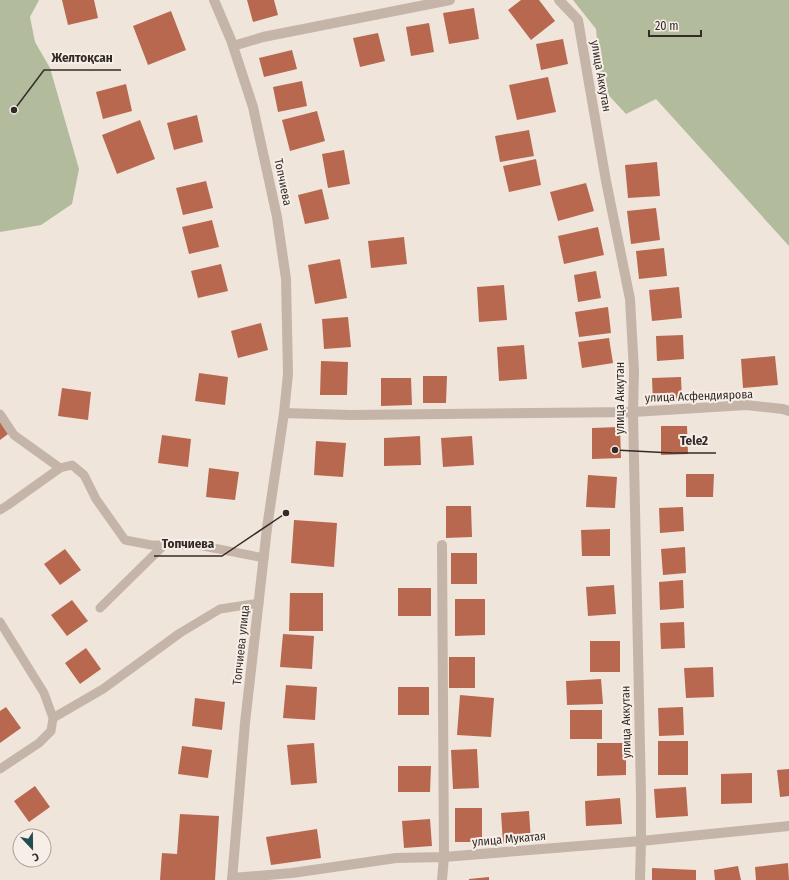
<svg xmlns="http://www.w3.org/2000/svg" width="789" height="880" font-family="'Fira Sans Condensed',sans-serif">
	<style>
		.green { fill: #b2bc9d }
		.building { fill: #b8684f }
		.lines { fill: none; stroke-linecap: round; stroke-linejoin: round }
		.lane { stroke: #c5b5a9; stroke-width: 9 }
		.street { stroke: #c5b5a9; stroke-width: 10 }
		.labels { text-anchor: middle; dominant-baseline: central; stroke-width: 4; stroke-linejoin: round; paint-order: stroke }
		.street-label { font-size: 12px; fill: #332b28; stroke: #f7efe7 }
		.leader { fill: none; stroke: #332b28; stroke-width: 1.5 }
		.callout-dot { fill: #332b28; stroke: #f7efe7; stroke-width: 1.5 }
		.callout-label { font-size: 13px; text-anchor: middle; font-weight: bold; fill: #332b28; stroke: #f7efe7; stroke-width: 4; stroke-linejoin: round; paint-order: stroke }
	</style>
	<rect width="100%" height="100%" fill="#efe5db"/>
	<path class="green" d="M0,0H39L30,17L35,42L50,68L79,169L72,204L41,225L0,232Z
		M573,0H789V246L656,99L626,114L601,87L596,29Z"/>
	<path class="building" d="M62,0H94L98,18L68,25Z
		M247,0H274L278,15L253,22Z
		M521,0H539L555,21L531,40L508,10Z
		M474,8L479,39L449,44L443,13Z
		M171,11L186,50L148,65L133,26Z
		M429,23L434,52L411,56L406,27Z
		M378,33L385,61L360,67L353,38Z
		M563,39L568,64L541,70L536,44Z
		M292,50L297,69L264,77L259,58Z
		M548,77L556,112L517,120L509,85Z
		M302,81L307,106L278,112L273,87Z
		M126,84L132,111L103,119L96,92Z
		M317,111L325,141L290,151L282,120Z
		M197,115L203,142L174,150L167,123Z
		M140,120L155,159L117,174L102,135Z
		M529,130L534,156L500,162L495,136Z
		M344,150L350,184L328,188L322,154Z
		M536,159L541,185L509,192L503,166Z
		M657,162L660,196L628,198L625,165Z
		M206,181L213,208L183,215L176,188Z
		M586,183L594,211L558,221L550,192Z
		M322,189L329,219L305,224L298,195Z
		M656,208L660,240L631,244L627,211Z
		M212,220L219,247L189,254L182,227Z
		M598,227L604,255L564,264L558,236Z
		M404,237L407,264L371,268L368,241Z
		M664,248L667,276L639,279L636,251Z
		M340,259L347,298L315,304L308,265Z
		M221,264L228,291L198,298L191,271Z
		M596,271L601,298L578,302L574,275Z
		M504,285L507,320L479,322L477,287Z
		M679,287L682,318L652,321L649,290Z
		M608,307L611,333L579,337L575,312Z
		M348,317L351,347L324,349L322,319Z
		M261,323L268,350L238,358L231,331Z
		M683,335L684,359L657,361L656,336Z
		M609,338L613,363L582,368L578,342Z
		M524,345L527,379L499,381L497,347Z
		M775,356L778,385L743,388L741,359Z
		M321,361L348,362L347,395H320Z
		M199,373L228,377L225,405L195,401Z
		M423,376H447L446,403H423Z
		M681,377L682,401L653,403L652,378Z
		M381,378H411L412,405L381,406Z
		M62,388L91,392L88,420L58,416Z
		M0,422L8,434L0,440Z
		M661,426H687L688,454L661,455Z
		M620,427L621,458L592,459V428Z
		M162,435L191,439L188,467L158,463Z
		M420,436L421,465L384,466V438Z
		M472,436L474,465L443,467L441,438Z
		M316,441L346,443L343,477L314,475Z
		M209,468L239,472L235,500L206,497Z
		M686,474H714L713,497H686Z
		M588,475L617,477L615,508L586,507Z
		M446,506H471L472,537L446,538Z
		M683,507L684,531L660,533L659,508Z
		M294,520L337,523L334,567L291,563Z
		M610,529V556H582L581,530Z
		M685,547L686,573L663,575L661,549Z
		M65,549L81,570L60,585L44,564Z
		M451,553H477V584H451Z
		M683,580L684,608L660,610L659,582Z
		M614,585L616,614L588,616L586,587Z
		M398,588H431V616H398Z
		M290,593H323V631H289Z
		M455,599H485V635L455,636Z
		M72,600L88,621L67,636L51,615Z
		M684,622L685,648L661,649L660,623Z
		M283,634L314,636L312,669L280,667Z
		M590,641H620V672H590Z
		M86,648L101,669L80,684L65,663Z
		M449,657H475V688H449Z
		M713,667L714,697L686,698L684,668Z
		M601,679L603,704L567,705L566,681Z
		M286,685L317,687L315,720L283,718Z
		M398,687H429V715H398Z
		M460,695L494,698L491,737L457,735Z
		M195,698L225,702L222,730L192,726Z
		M6,707L21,728L0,743V711Z
		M683,707L684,735L659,736L658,708Z
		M570,710H602V739H570Z
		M658,741H688V775H658Z
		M314,743L317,783L291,785L287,745Z
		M597,743H626V775L597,776Z
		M182,746L212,750L208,778L178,774Z
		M477,749L479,788L453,789L451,750Z
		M398,766H431L430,792H398Z
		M789,769V796L780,797L777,770Z
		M752,773V803L721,804V774Z
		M35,786L50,807L29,822L14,801Z
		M686,787L688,816L656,818L654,789Z
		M620,798L622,824L586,826L585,801Z
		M455,808H482V842H455Z
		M529,811L531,842L503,844L501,813Z
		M180,814L219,816L215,880H160L162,853L177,854Z
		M430,819L432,846L404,848L402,821Z
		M317,829L321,858L271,865L266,837Z
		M788,863L789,880H756L755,867Z
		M738,866L741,880H715L714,870Z
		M652,868L696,870V880H652Z
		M489,877V880H469V879Z"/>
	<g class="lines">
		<path class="lane" d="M0,414L14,435L60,468
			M0,510L8,505L60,468L72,465L84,475L96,499L125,540L151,545H198L264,558
			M100,608L164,545
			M0,622L44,693L53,718L51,731L39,743L0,769
			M53,718L103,689L180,633L220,609L259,603"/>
		<path class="street" d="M214,0L231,40L253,107L277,217L286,279L288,374L284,413L267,528L245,723L232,880
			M559,0L578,20L606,181L630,299L634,371L633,412L641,795V841L640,880
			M233,46L263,37L450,0
			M284,413L350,415L633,412L746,405L783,409L789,411
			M442,545L444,857L442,880
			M232,878L292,873L396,858L444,857L641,841L789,826"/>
	</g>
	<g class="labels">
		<g class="street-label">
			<text transform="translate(601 76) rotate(80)">улица Аккутан</text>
			<text transform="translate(283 182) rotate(78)">Топчиева</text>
			<text transform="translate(699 396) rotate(-2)">улица Асфендиярова</text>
			<text transform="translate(620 398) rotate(-90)">улица Аккутан</text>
			<text transform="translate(241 645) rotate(-84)">Топчиева улица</text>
			<text transform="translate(626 722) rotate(-91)">улица Аккутан</text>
			<text transform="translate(509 839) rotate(-5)">улица Мукатая</text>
		</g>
	</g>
	<path class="leader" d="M14 110L44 70H121M615 450L672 453H716M286 513L222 556H154"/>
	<g class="callout-dot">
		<circle cx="14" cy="110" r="4"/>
		<circle cx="615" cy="450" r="4"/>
		<circle cx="286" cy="513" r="4"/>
	</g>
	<g class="callout-label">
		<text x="82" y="62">Желтоқсан</text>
		<text x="694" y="445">Tele2</text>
		<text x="188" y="548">Топчиева</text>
	</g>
	<g transform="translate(32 848) rotate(158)"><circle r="19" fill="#f7efe7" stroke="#a9a19b"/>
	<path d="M0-3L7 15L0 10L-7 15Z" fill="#224d50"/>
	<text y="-6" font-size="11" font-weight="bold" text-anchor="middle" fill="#332b28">С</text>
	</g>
	<path d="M649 30v6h52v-6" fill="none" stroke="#332b28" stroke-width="2"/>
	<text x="655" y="30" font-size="12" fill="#332b28" stroke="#f7efe7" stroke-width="3" paint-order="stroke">20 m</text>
</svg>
